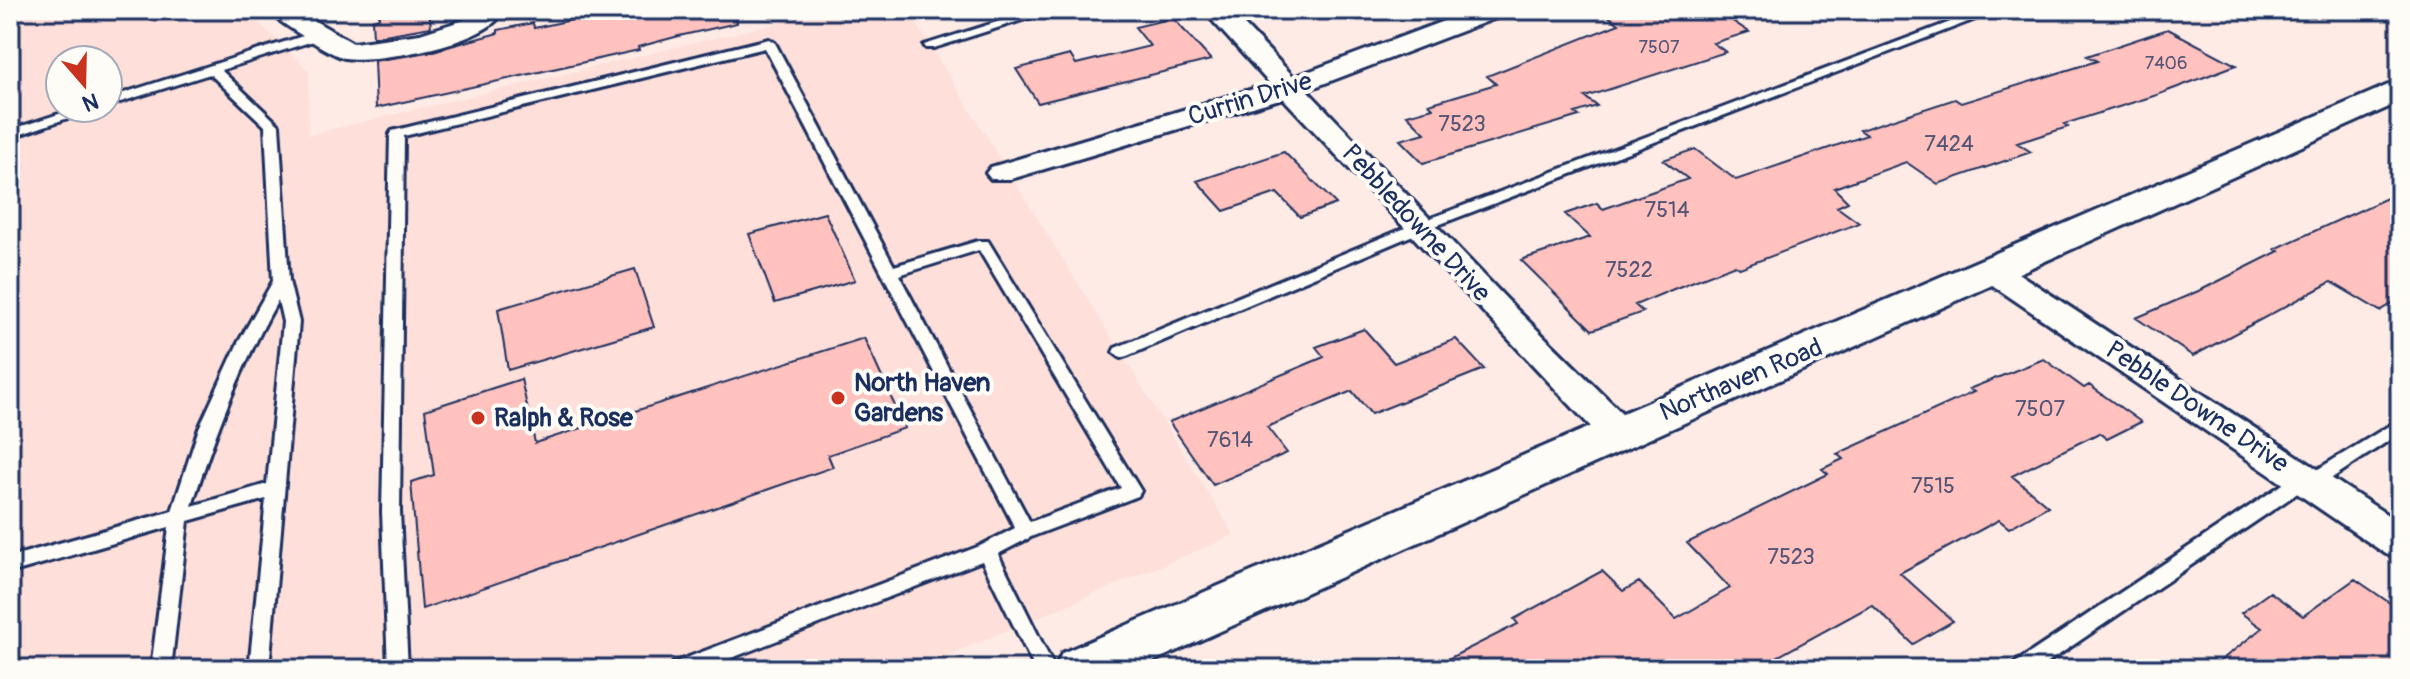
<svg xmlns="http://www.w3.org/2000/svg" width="2410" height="679" font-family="Pangolin,sans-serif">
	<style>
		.built { fill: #fedfda; fill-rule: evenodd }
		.building { fill: #ffc2be; stroke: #1b2f5e; stroke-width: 2 }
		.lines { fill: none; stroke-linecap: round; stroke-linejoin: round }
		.service-casing { stroke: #1b2f5e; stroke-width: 6 }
		.minor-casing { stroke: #1b2f5e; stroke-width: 6 }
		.tertiary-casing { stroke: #1b2f5e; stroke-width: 6 }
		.service { fill: #fdfcf7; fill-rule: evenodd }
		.minor { fill: #fdfcf7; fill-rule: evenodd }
		.tertiary { fill: #fdfcf7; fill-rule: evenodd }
		.poi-dot { fill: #c8321e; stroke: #fdfcf7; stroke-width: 3 }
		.labels { text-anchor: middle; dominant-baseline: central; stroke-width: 8; stroke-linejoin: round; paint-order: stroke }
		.far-number-label { font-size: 18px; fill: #545476 }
		.number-label { font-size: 22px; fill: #545476 }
		.street-label { font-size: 26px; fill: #1b2f5e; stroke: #fdfcf7 }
		.poi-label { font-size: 26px; font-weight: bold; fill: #1b2f5e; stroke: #fdfcf7; text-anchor: start }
	</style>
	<rect width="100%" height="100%" fill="#feebe6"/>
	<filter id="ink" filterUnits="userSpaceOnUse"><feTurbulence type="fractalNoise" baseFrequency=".0125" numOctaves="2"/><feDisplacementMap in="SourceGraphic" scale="16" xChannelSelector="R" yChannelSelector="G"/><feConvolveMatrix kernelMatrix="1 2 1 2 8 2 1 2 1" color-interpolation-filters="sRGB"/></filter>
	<g filter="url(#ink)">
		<path class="built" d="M10,10H246L309,71L308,135L833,10H908L1234,535L915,669H10ZM60,60H108V108H60Z"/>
		<path class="building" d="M379,10H429L431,27L373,37L372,20L379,18Z
			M618,10H736L737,23L679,36L638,47L639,50L376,108L374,61L433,51L498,33V30L533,23L534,28Z
			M1600,10H1716L1749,32L1713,43L1726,52L1585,97L1597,106L1575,113L1579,116L1423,163L1400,140L1425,133L1407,115L1433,108L1429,104L1496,84L1487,76L1619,24Z
			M1173,18L1211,60L1038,103L1016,69L1070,55L1076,64L1150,46L1135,27Z
			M2168,29L2236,65L2157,95L2064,124L2068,127L2017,143L2031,152L1938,184L1906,162L1834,188L1848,202L1837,207L1859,223L1740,268L1735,265L1676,288L1635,305L1643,312L1592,330L1521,260L1590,237L1565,214L1597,203L1603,209L1688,179L1663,160L1695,149L1736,180L1867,135L1860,130L1955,99L1961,103L2097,61L2087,56Z
			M1284,152L1336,204L1300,217L1277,193L1224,211L1197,181Z
			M2400,192V299L2380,311L2331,282L2193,356L2136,318L2203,289L2279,251L2275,249Z
			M825,213L855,280L775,303L749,234Z
			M635,269L654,327L508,370L498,309Z
			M1364,329L1394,363L1456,339L1484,369L1371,414L1352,391L1267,427L1287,453L1213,485L1169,422L1324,357L1316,347Z
			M864,338L905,428L828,455L833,467L422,609L411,482L434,475L425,410L521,379L535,443Z
			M2044,359L2084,388L2089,385L2141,422L2107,439L2099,433L2012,476L2048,506L2009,528L1999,520L1900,573L1953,621L1913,644L1872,605L1755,669H1428L1518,624L1514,619L1602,571L1623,591L1639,582L1676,619L1730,588L1687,543L1828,474L1822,469L1843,459L1837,454L1974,392L1969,389Z
			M2355,579L2400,610V669H2210L2262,628L2241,613L2270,592L2303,616Z"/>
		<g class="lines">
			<defs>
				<path id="service" d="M1035,10H1054L934,48H926L924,45Z
					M1982,10H1999L1425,230L1127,356L1121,358L1113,352L1115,348L1415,224Z
					M325,29L331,33L329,36L221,70L279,125L289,281L299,322L269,669H249L266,499L188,521L171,669H151L169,527L10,573V557L172,511L199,428L238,343L273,281L265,126L210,74L108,106V98ZM278,300L283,322L267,484L192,506C215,432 240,368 278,300Z
					M769,39L775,43L894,266L978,241H988L1141,491L1138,496L1033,536L998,554L1055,669H1035L982,561L703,669H670L673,663L980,546L1015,528L765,48L404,136L400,512L408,669H388L382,512L390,134L392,131ZM979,250L1121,488L1030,522L899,275Z
					M77,108H97L10,138V130Z
					M2400,419V433L2317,488L2311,490L2305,488L2038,669H2012L2015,663L2298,474L2304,472L2310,474Z"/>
				<path id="minor" d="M267,10H296L353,43L420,34L464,20L477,10H503C494,43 376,63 345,58C334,57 274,19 267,10Z
					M1203,10H1230L1294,77L1473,10H1508L1504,15L1307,90L1517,310L1632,423L1637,433L1632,443L1619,447L1606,443L1283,98L1011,179H991L986,173L991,167L1270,84Z
					M1993,260L2004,264L2400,523V559L2386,554L1982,278L1977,271L1982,264Z"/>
				<path id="tertiary" d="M2400,80V102L1136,669H1055L1062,653Z"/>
			</defs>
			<use href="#service" class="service-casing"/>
			<use href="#minor" class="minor-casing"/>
			<use href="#tertiary" class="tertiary-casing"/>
			<use href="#service" class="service"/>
			<use href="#minor" class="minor"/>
			<use href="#tertiary" class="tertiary"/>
		</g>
	</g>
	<g class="poi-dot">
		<circle cx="838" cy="398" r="8"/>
		<circle cx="478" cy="418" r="8"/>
	</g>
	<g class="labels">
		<g class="far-number-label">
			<text x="1659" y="47">7507</text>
			<text x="2166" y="63">7406</text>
		</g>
		<g class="number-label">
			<text x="1462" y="124">7523</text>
			<text x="1949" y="144">7424</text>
			<text x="1667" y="210">7514</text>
			<text x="1629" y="270">7522</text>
			<text x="2040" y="409">7507</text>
			<text x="1230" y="440">7614</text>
			<text x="1933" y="486">7515</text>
			<text x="1791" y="557">7523</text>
		</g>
		<g class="street-label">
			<text transform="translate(1250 99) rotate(-17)">Currin Drive</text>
			<text transform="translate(1416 223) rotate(47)">Pebbledowne Drive</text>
			<text transform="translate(1741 380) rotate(-23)">Northaven Road</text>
			<text transform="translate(2197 407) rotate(34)">Pebble Downe Drive</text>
		</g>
		<g class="poi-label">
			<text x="854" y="383">North Haven<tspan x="854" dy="30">Gardens</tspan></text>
			<text x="494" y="418">Ralph &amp; Rose</text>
		</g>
	</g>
	<rect width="2410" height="679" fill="none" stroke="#fdfcf7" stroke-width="40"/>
	<rect x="20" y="20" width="2370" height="639" fill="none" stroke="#1b2f5e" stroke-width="3" filter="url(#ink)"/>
	<g transform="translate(84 84) rotate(160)"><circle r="38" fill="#fdfcf7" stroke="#a3aaba" stroke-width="2"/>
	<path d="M0-6L14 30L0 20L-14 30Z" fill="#c8321e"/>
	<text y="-12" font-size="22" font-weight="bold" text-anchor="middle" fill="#1b2f5e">N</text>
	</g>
</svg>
